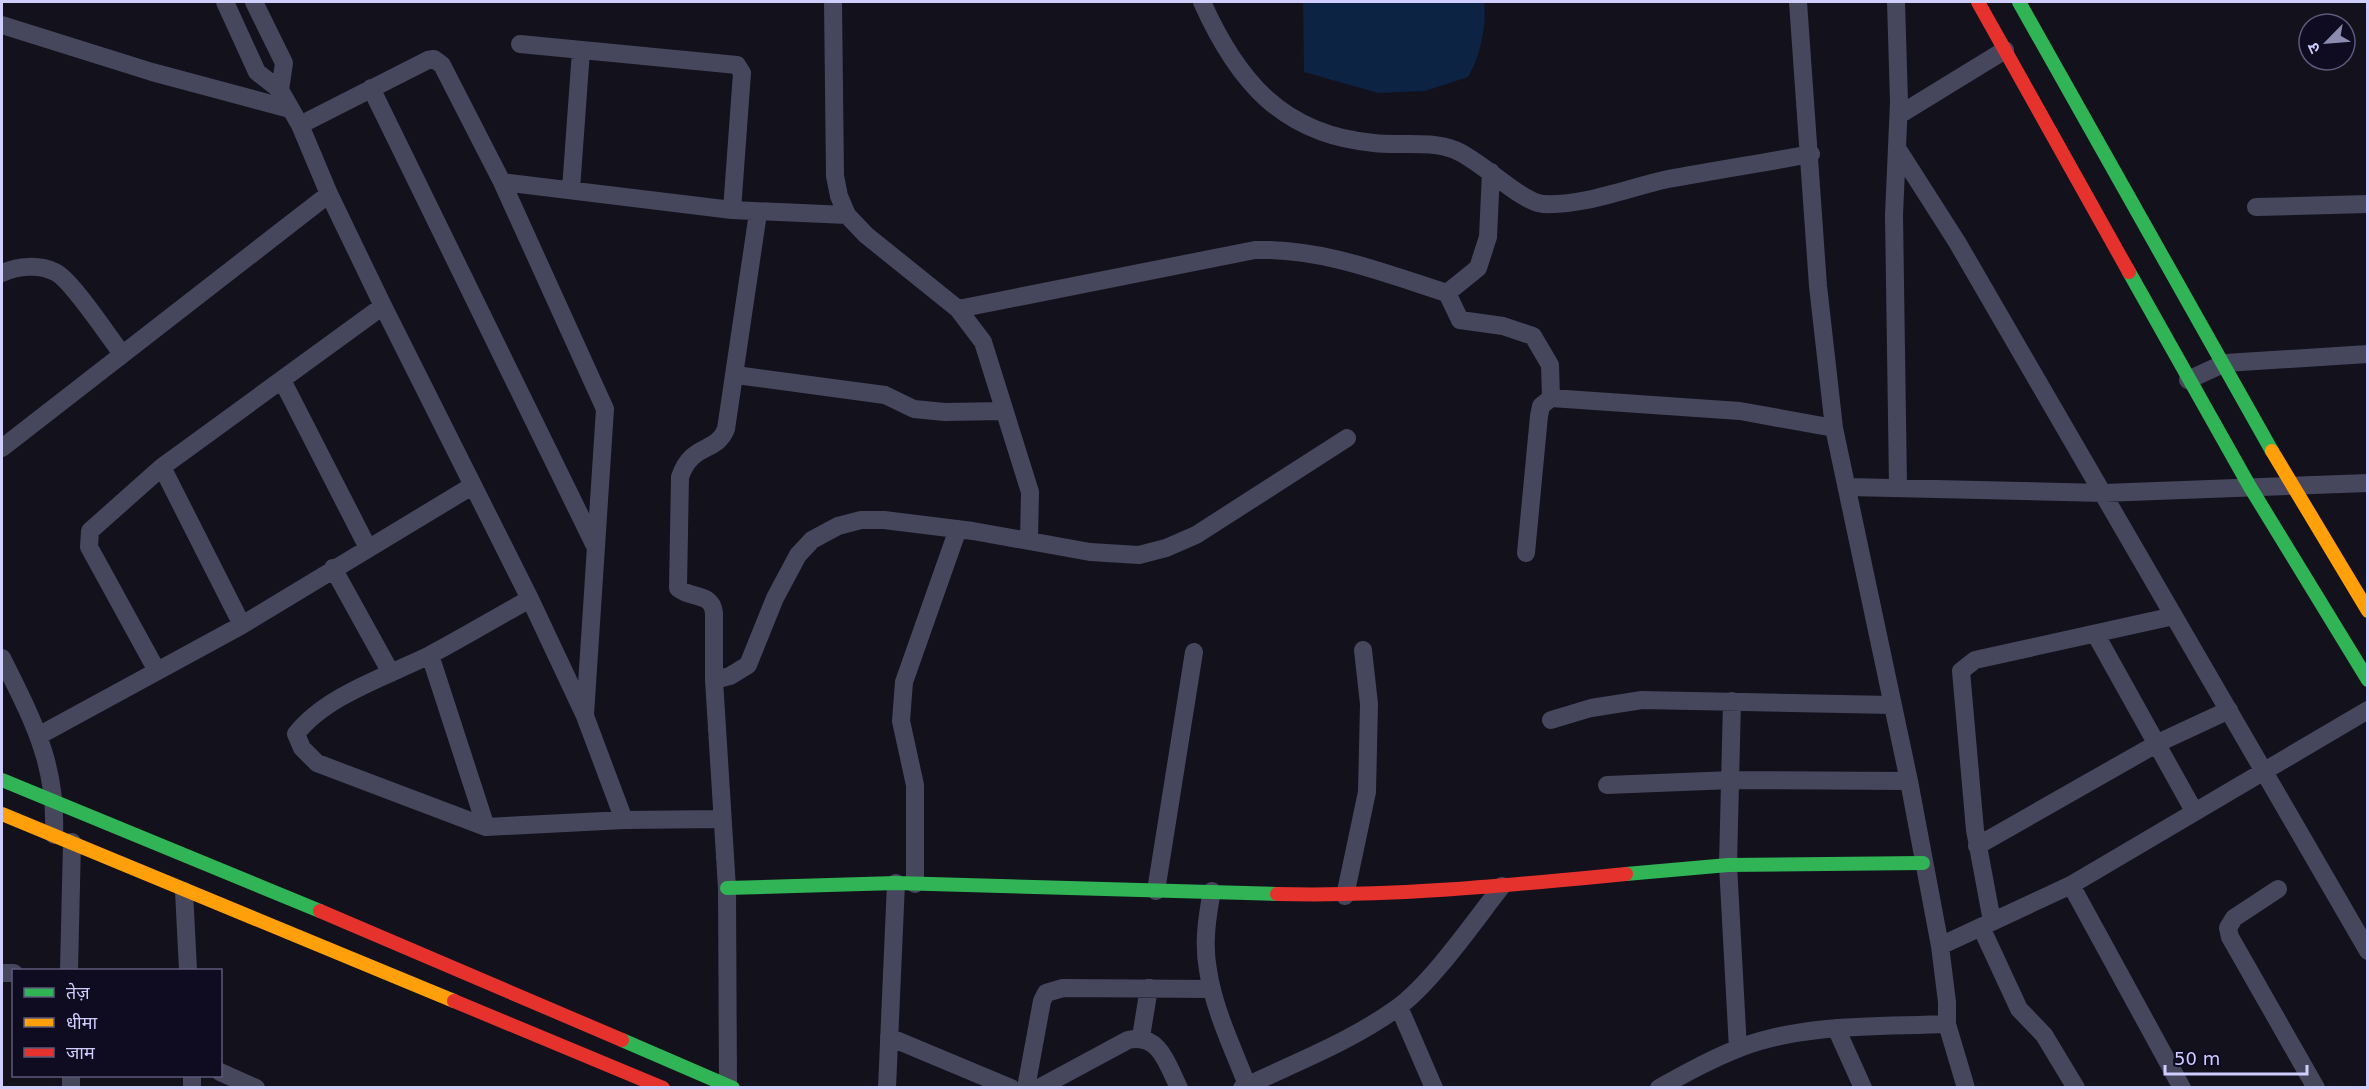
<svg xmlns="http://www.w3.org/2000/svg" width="2369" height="1089" font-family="'DejaVu Sans','Noto Sans Devanagari',sans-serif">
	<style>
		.water { fill: #0c2343 }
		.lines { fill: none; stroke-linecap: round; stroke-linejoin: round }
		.street { stroke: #46465d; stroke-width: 18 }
		.fast { stroke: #30b455; stroke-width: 14 }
		.slow { stroke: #ff9f0a; stroke-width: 14 }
		.jam { stroke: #e5322d; stroke-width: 14 }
	</style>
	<rect width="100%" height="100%" fill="#12111c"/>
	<path class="water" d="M1303,2H1484C1487,25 1480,57 1468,77L1425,91L1378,93L1304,72Z"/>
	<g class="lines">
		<path class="street" d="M225,2L257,72L280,90L300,125L329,194L383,306L530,599L585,716L624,820
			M254,2L284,63L280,90
			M833,2L835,176L839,196L847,215L866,235L958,309L983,342L1030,492L1029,541
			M1202,2C1237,80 1282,135 1374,143C1399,146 1431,140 1455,150C1479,159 1522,203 1543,204C1585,206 1627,188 1668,179C1715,170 1763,163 1811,154
			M1798,2L1818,286L1834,428L1909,781L1940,946L1947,1002V1024L1966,1088
			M1896,2L1899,102L1894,215L1898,486
			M2,25L152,72L290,109
			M520,44L737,65L742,73L732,210
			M371,88L595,546
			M1899,115L2005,50
			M300,125L428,60L434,59L442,65L502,182L605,409L585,715
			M1897,148L1957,242L2368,951
			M502,182L732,210L847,215
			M571,189L581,51
			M2256,207L2368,204
			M2,273C18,266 39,264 55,272C71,279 109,337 122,354
			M1447,293L1478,268L1488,237L1491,172
			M958,309L1255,250C1322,248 1384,273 1447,293L1460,320L1503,326L1533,336L1550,365L1551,398
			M736,375L885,395L914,409L945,412L1004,411
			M282,380L368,548
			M2188,380L2225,363L2368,354
			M2,448L329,194
			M162,467L242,625
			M1848,487L2104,493L2368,483
			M1526,553L1539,416L1541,406L1551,398L1740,411L1834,428
			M333,568L391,673
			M530,599C497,617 464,637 430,655C387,676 325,696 296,734L302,748L317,763L486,827L624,820L722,819
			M2096,635L2194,811
			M430,655L486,827
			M2,658C32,719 57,763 54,835
			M157,671L89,547L90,531L162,467L383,306
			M714,680L730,676L748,665L775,598L798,555L812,540L838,526L861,520H884L973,531L1090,552L1139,555L1166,548L1196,535L1347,438
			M1732,701L1728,865L1738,1049
			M1551,720L1591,708L1642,700L1892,705
			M40,735L242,625L472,486
			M1607,785L1732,780L1909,781
			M1977,846L2158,743L2229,710
			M915,884V785L901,721L904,682L958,529
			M2071,885L2182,1088
			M2278,889L2234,918L2228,928L2230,937L2316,1088
			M184,891L188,970
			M1156,891L1194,652
			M1212,891C1207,917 1203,944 1208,970C1214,1010 1233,1048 1247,1085
			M1345,896L1367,792L1369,704L1363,650
			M1992,921L1975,830L1961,671L1975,660L2174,616
			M1981,927L2019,1009L2044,1035L2076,1088
			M1940,946L2071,885L2368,710
			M69,970L72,842
			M2,973H14
			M1399,1007L1434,1088
			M1836,1028L1863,1088
			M889,1037L1011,1088
			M1141,1037L1149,988
			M220,1072L256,1088
			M71,1076V1088
			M192,1076V1088
			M728,1088L727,888L714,680V613C712,592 690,599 678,588L680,477C692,442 716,454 726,429L758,213
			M887,1088L896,883
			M1026,1088L1042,1001L1046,993L1063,988L1212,989
			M1039,1088L1128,1040C1160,1033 1167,1064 1179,1088
			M1242,1088C1294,1063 1350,1042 1397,1008C1432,983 1475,920 1502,886
			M1659,1088C1686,1073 1713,1058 1742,1047C1806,1023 1880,1027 1947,1024"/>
		<path class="fast" d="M2019,2L2272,451
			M2129,272L2250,487L2368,680
			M2,780L320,911
			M1626,874L1728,865L1923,863
			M727,888L896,883L1277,894
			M622,1040L733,1088"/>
		<path class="slow" d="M2272,451L2368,611
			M2,814L454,1001"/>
		<path class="jam" d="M1978,2L2129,272
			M1277,894C1394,897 1509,885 1626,874
			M320,911L622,1040
			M454,1001L663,1088"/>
	</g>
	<rect width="2369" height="1089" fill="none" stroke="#d0cdff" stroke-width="6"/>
	<rect x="12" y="969" width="210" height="108" fill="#0f0c21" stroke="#5c597a" stroke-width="1.5"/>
	<rect x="24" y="988" width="30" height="9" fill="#30b455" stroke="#5c597a" stroke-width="1.5"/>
	<text x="66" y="999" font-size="18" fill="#d0cdff">तेज़</text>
	<rect x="24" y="1018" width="30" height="9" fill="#ff9f0a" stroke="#5c597a" stroke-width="1.5"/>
	<text x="66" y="1029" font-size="18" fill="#d0cdff">धीमा</text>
	<rect x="24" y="1048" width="30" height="9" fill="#e5322d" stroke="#5c597a" stroke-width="1.5"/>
	<text x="66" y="1059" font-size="18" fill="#d0cdff">जाम</text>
	<g transform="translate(2327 42) rotate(245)"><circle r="28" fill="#0f0c21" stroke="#5c597a" stroke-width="1.5"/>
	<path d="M0-4.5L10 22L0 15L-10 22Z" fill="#8e8bb0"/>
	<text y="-9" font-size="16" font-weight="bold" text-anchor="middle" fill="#d0cdff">उ</text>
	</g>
	<path d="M2165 1065v9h142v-9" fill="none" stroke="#d0cdff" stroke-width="3"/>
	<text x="2174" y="1065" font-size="18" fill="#d0cdff" stroke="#0f0c21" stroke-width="4.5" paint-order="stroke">50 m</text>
</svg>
